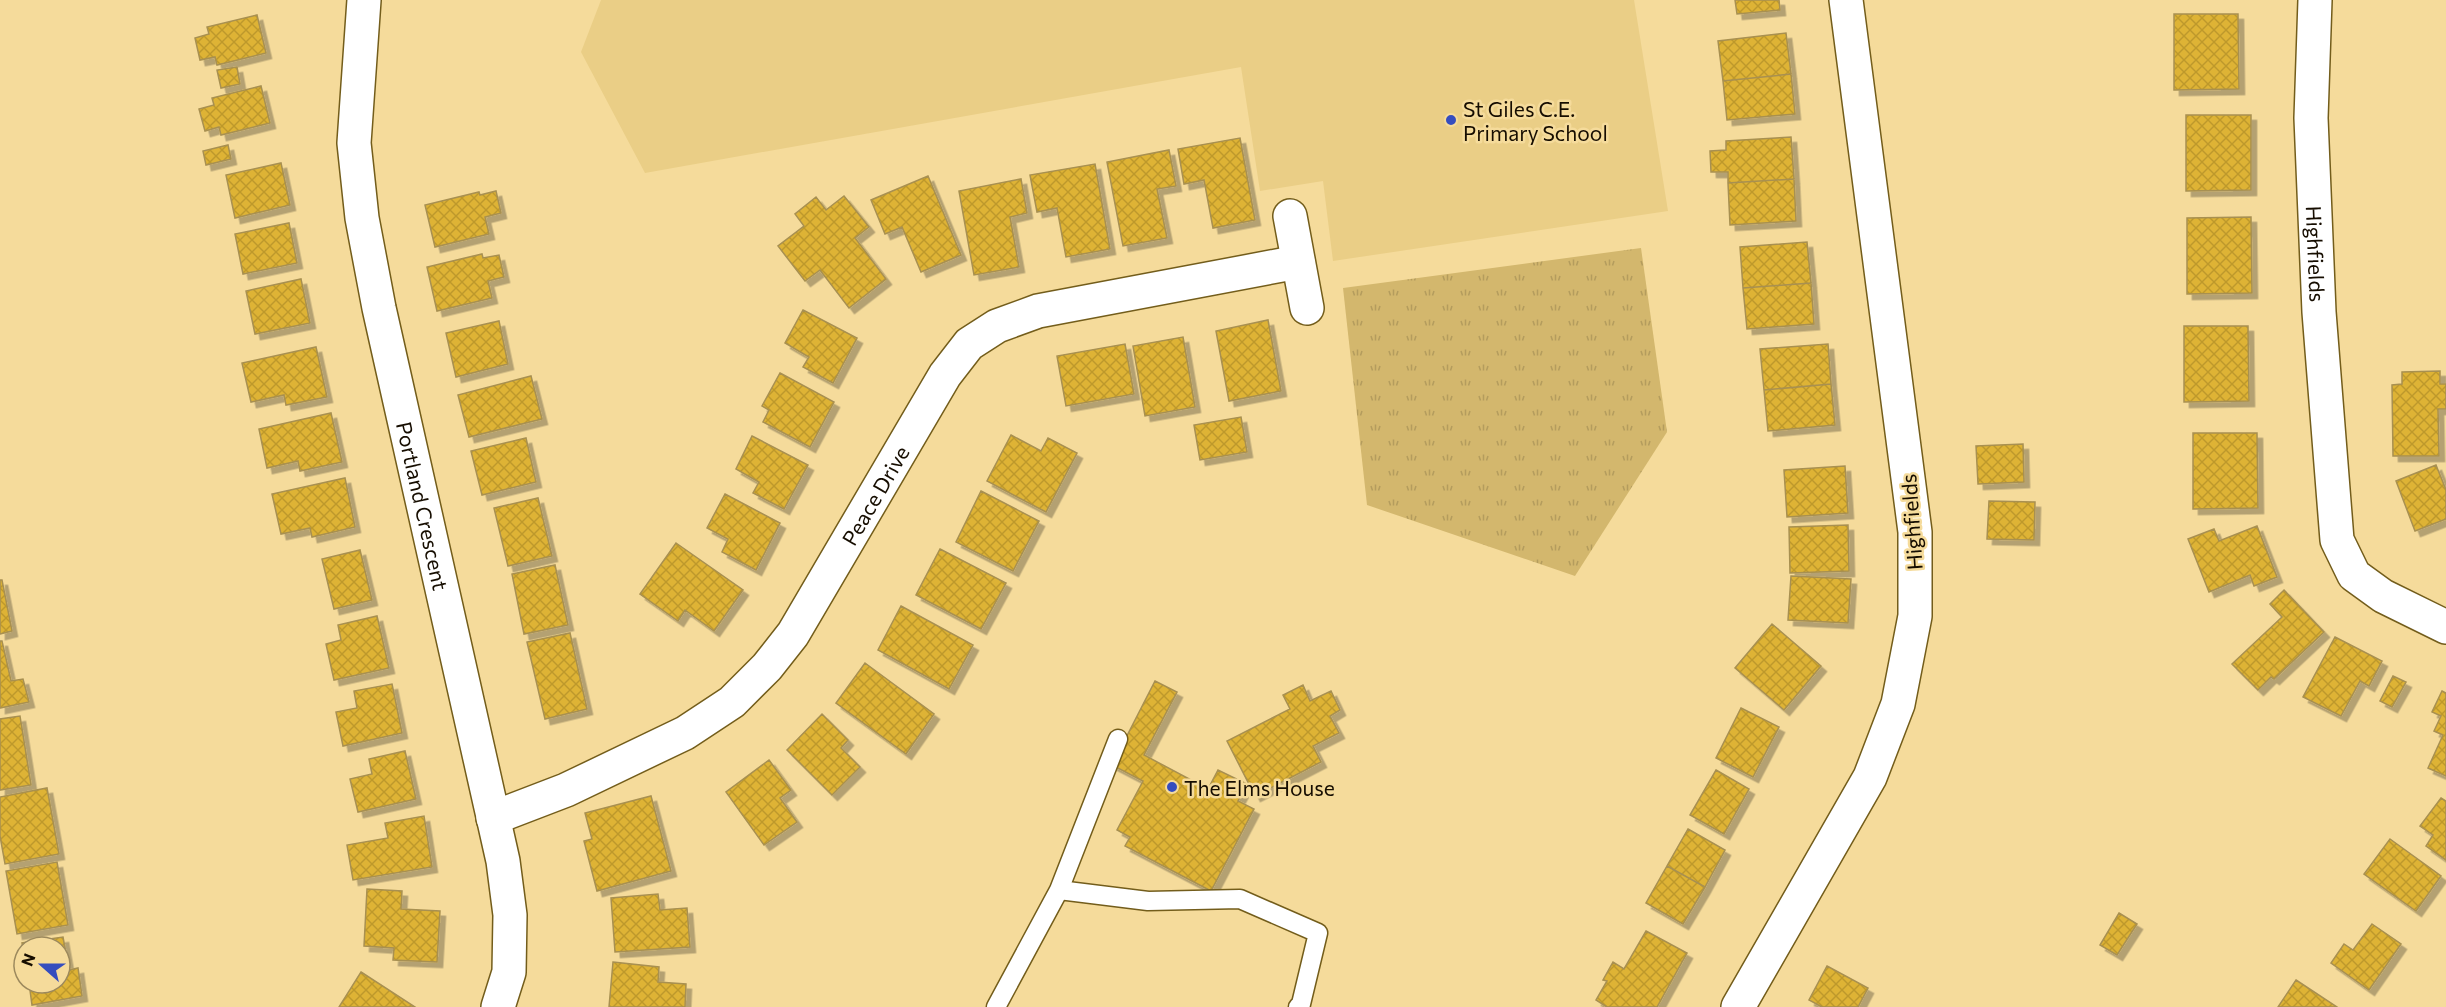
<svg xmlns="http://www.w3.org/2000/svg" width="2446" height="1007" font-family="Commissioner,sans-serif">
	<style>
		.built { fill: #eace86 }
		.grass { fill: url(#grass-tufts) }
		.building { fill: url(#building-cross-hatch); stroke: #a89051; stroke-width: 1.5; filter: url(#shadow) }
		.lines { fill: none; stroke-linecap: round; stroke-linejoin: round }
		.lane-casing { stroke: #735d1b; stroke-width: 21 }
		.street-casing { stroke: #735d1b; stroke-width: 36 }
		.lane { stroke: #fff; stroke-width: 18 }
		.street { stroke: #fff; stroke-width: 33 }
		.poi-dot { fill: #354dbe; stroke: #f5db9b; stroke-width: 2 }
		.labels { text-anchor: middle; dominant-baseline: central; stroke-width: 5; stroke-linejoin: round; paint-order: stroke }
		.poi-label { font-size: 21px; fill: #160d00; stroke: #f5db9b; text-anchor: start }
		.street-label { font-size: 21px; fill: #160d00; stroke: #f5db9b }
	</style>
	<defs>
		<pattern id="grass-tufts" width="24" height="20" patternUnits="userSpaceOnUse" patternTransform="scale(1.5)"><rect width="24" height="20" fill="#d3b76d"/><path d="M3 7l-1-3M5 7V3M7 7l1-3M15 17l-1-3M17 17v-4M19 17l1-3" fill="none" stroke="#b49c5d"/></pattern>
		<pattern id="building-cross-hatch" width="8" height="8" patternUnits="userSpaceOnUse" patternTransform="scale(1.5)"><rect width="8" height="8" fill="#deb334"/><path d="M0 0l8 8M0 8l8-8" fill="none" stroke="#be992c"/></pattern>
		<filter id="shadow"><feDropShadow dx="5.5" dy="5.5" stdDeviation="0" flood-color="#0004"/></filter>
	</defs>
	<rect width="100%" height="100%" fill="#f5db9b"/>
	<path class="built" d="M601,0H1634L1668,211L1333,261L1323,181L1260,191L1241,67L645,173L581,52Z"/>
	<path class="grass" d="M1641,248L1667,432L1575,576L1367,505L1343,288Z"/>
	<path class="building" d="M1735,0H1779L1780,10L1737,14Z
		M2174,14H2238L2239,89L2174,90Z
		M257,15L266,53L217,65L215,57L200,60L195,38L209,34L207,27Z
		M1786,33L1791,74L1723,81L1718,41Z
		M237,67L240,84L221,88L217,70Z
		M1791,74L1795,114L1727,120L1723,81Z
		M261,86L270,123L221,135L219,127L205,131L199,109L214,105L212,98Z
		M2186,115H2251V190L2186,191Z
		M1791,137L1794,179L1728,183V172H1711L1710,151L1726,150V141Z
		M1240,138L1255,220L1213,228L1204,180L1184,184L1178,149Z
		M228,145L231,159L206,165L203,151Z
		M1169,150L1176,186L1157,189L1167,238L1123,246L1107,162Z
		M281,163L290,205L235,218L226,175Z
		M1095,164L1110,249L1066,257L1057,208L1037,212L1030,175Z
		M928,176L961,255L921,272L902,227L885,234L871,200Z
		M1021,179L1027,213L1010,217L1019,267L974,275L959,191Z
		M1794,179L1796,221L1730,225L1728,183Z
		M496,191L501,213L485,217L489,234L435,247L425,205L479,192L480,195Z
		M844,196L869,227L855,238L886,279L849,308L820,270L805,281L778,246L804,226L795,214L816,197L826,210Z
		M2251,217L2252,293L2187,294V218Z
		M289,223L297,263L243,274L235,234Z
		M1807,242L1811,283L1743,288L1740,247Z
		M482,254L483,258L499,255L504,277L488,281L492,298L437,311L427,267Z
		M301,279L310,323L255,334L246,291Z
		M1811,283L1814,324L1747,329L1743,288Z
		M803,310L857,338L833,383L803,367L809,357L785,343Z
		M1268,320L1281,391L1229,401L1216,331Z
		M499,321L508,364L456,377L446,333Z
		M2184,326H2248L2249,401L2184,402Z
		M1183,337L1195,407L1145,416L1133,346Z
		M1125,344L1134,394L1066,406L1057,356Z
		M1828,344L1831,384L1764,390L1760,349Z
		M316,347L327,397L286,405L284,395L251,402L242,363Z
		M2440,371V384H2446V409H2438L2439,456H2393L2392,385L2402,384V372Z
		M780,373L834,402L810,447L763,422L769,410L762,406Z
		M531,376L542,419L469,437L458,395Z
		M1831,384L1835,425L1768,431L1764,390Z
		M331,413L342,462L300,471L298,461L267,468L259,429Z
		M1241,417L1247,452L1200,460L1194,425Z
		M2193,433H2257L2258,508L2193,509Z
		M1011,435L1041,451L1048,438L1077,453L1046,512L987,481Z
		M752,436L808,465L784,509L753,493L759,482L736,469Z
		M526,438L536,482L482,495L471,451Z
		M2023,444L2024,482L1978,484L1976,446Z
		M2436,465L2446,490V519L2415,531L2396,481Z
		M1845,466L1848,513L1787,517L1784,470Z
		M345,478L355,527L312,537L310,528L281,534L272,494Z
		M981,491L1039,521L1013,571L956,542Z
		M725,494L780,523L756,570L722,552L728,539L707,528Z
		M538,498L552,556L508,566L494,508Z
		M1989,501L2035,502L2034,540L1987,539Z
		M1848,525L1849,571L1790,573L1789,527Z
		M2257,526L2277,577L2254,586L2250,575L2209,592L2188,539L2214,529L2219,541Z
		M676,543L743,590L714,631L685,610L678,621L640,594Z
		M940,549L1006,583L981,629L916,595Z
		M360,550L372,600L334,609L322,559Z
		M555,565L568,625L524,634L512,574Z
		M1791,576L1851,579L1848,623L1788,620Z
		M0,580H2L12,631L0,634Z
		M2284,590L2324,632L2274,679L2271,677L2258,690L2232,664L2282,617L2270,604Z
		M901,606L973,645L949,689L878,650Z
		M377,616L389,668L334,680L326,644L341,640L338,625Z
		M1772,624L1821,666L1784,710L1735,668Z
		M570,633L587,709L545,719L527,642Z
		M2335,637L2382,661L2369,686L2360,681L2341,716L2303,697Z
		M0,641H2L11,681L23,679L29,702L0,708Z
		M865,663L934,714L906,754L836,703Z
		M2393,676L2406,682L2392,707L2380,701Z
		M1155,681L1177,692L1144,755L1208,789L1218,770L1247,784L1238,801L1254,809L1211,891L1125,846L1130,837L1117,830L1143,781L1112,765Z
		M392,684L402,733L343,746L336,712L357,708L354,691Z
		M1303,685L1310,701L1331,691L1340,710L1330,716L1339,733L1313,746L1321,762L1255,796L1227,741L1290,709L1283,695Z
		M2442,691L2446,693V776L2428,768L2443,735L2434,731L2441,716L2432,712Z
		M1741,708L1779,727L1753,777L1716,758Z
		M822,714L848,740L841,748L860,767L832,795L787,750Z
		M20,716L31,785L0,790V719Z
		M405,751L416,799L358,812L350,779L372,774L369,759Z
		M769,760L791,790L780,798L797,822L764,845L726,792Z
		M1716,770L1749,789L1724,834L1690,815Z
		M47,788L59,854L5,864L0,836V797Z
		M651,796L671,871L597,891L584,841L592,839L585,813Z
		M2441,798L2446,801V860L2426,846L2433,835L2420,826Z
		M424,816L432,867L353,880L347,845L388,838L385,823Z
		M1688,829L1725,850L1705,887L1667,866Z
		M2390,839L2441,876L2416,911L2364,874Z
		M57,862L68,925L17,934L6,871Z
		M1667,866L1705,887L1683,924L1646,903Z
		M367,889L402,891L401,909L440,911L437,962L393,960L394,948L364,946Z
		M658,894L660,910L687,908L690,947L615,952L611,898Z
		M2119,913L2137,924L2117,955L2100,945Z
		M2372,924L2401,944L2369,990L2331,963L2344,944L2353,950Z
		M1646,931L1687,953L1657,1007H1607L1596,1000L1607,981L1603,980L1613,962L1624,969Z
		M63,937L69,970L78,968L82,996L32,1005L29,983H60V947H24V954L22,943Z
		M613,962L659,967L658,982L686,984L685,1007H609Z
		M1827,966L1868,988L1858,1007H1822L1809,1000Z
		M361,972L415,1007H339Z
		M2296,980L2337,1007H2278Z"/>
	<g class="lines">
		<defs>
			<path id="lane" d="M1059,890L1148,901L1240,899L1318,933L1301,1004L1298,1007
				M996,1007L1059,890L1118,739"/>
			<g id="street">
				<path id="s1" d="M364,0L354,143L362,218L379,308L503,861L510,915L509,972L498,1007"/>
				<path id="s2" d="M2315,0L2311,118L2319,312L2337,540L2354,575L2383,596L2446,627"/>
				<path d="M1290,216L1307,308"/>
				<path id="s3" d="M493,818L566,790L685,733L732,702L767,667L793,634L945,375L969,344L997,326L1038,311L1298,262"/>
				<path d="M1738,1007L1870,777L1898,704L1915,616V532L1846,0"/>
			</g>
		</defs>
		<use href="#lane" class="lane-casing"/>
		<use href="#street" class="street-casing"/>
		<use href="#lane" class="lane"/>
		<use href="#street" class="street"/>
	</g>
	<g class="poi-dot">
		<circle cx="1451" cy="120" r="6"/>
		<circle cx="1172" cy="787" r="6"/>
	</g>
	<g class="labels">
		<g class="poi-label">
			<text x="1463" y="108">St Giles C.E.<tspan x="1463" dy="24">Primary School</tspan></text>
			<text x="1184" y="787">The Elms House</text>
		</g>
		<g class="street-label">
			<text stroke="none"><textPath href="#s2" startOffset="254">Highfields</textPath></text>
			<text stroke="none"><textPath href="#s3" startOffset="519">Peace Drive</textPath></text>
			<text stroke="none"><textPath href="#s1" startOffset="513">Portland Crescent</textPath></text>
			<text transform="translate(1911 522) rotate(-94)">Highfields</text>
		</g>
	</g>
	<g transform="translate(42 965) rotate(291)"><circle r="28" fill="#f5db9b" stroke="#9c895d" stroke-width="1.5"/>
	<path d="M0-4.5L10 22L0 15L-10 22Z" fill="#354dbe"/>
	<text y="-9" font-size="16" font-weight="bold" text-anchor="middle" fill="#160d00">N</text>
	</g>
</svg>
